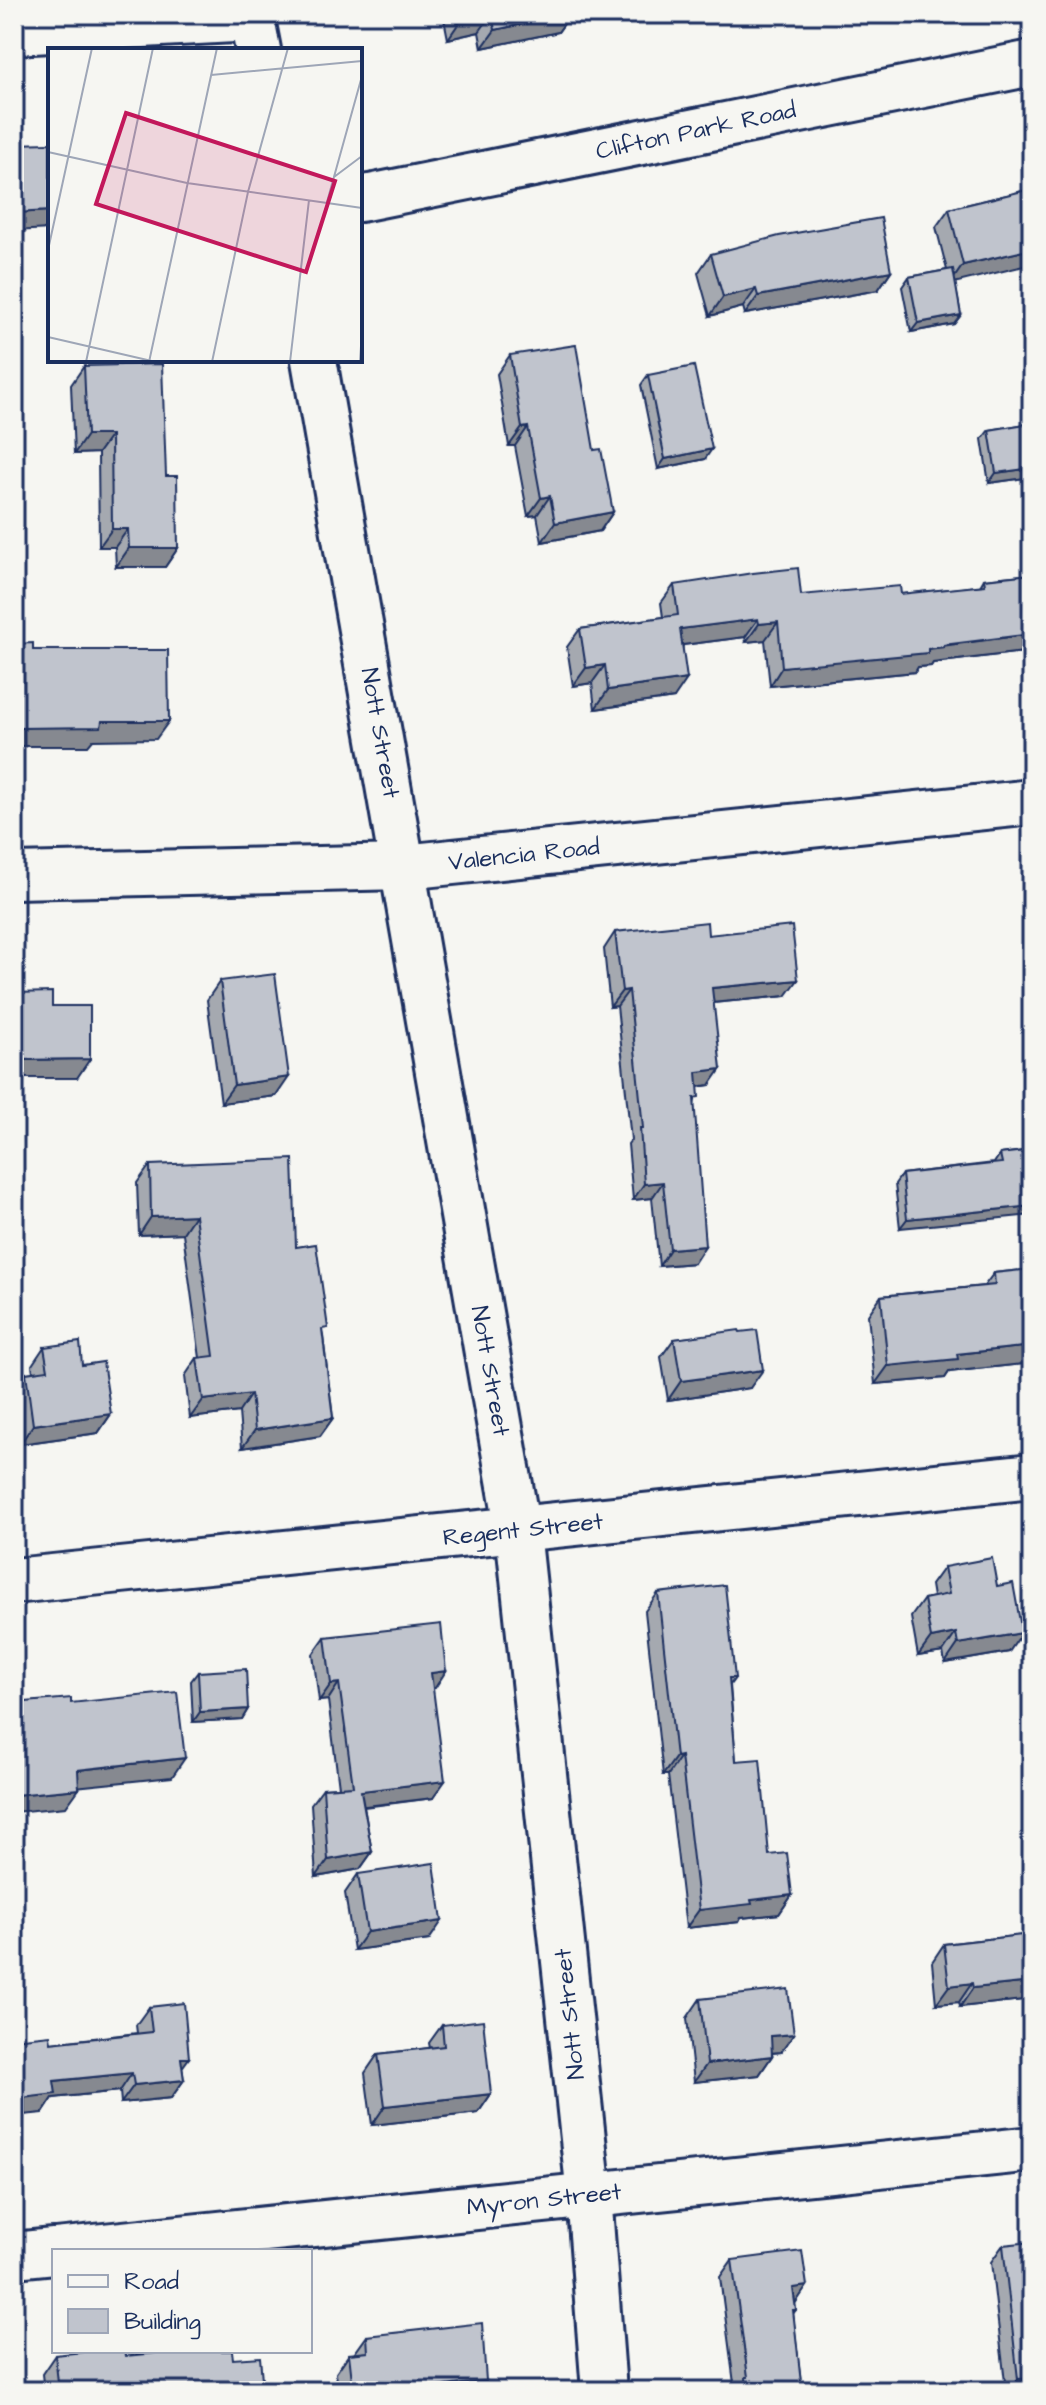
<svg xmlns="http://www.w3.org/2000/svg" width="1046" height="2405" font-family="'Architects Daughter',sans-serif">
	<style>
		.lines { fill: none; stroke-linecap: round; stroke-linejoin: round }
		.minor-casing { stroke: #1b2f5e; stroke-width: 50 }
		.major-casing { stroke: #1b2f5e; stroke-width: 50 }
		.minor { stroke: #f6f6f2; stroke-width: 44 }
		.major { stroke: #f6f6f2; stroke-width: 44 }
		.wall { fill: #a5a9b0; stroke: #1b2f5e; stroke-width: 2 }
		.shaded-wall { fill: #868990; stroke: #1b2f5e; stroke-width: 2 }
		.building { fill: #c0c4cd; stroke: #1b2f5e; stroke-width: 2 }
		.labels { text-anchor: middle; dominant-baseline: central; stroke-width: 8; stroke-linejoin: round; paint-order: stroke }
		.street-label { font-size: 24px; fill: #1b2f5e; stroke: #f6f6f2 }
		.inset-road { fill: none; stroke: #9ea6b7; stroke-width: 2 }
		.view { fill: #c2185b; fill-opacity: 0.15; stroke: #c2185b; stroke-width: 4 }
		.inset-edge { fill: none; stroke: #1b2f5e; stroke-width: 4 }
	</style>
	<rect width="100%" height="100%" fill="#f6f6f2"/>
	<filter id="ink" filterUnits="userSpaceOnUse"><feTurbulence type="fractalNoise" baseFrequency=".0125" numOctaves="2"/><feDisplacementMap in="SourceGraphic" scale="16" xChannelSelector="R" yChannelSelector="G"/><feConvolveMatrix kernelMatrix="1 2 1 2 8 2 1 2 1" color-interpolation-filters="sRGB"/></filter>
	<g filter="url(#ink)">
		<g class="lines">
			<defs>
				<path id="minor" d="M14,32L252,19
					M360,199L1032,63
					M14,876L404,867L1032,802
					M14,1581L1032,1476
					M56,2251L1032,2149
					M14,2255L54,2251"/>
				<path id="major" d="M251,14L258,50
					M314,360L518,1531L589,2195L604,2391"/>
			</defs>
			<use href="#minor" class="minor-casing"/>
			<use href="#major" class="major-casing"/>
			<use href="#minor" class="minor"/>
			<use href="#major" class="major"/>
		</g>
		<path class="wall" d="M443,14H571L558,32L482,48L479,32L448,39Z
			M1031,189L955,283L961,315L954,324L911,332L902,287L909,277L947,270L936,227L949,209Z
			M711,254L891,271L878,290L745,314L743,307L710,316L698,273Z
			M510,355L594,450L613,512L600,531L542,542L537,515L528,516L515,446H509L497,374Z
			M84,366L166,476L178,548L165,567H116L115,547H99L98,453L74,454L71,385Z
			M648,375L705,459L658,469L641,385Z
			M1032,423V477L989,483L982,439L989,430Z
			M1032,574V651L933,663L931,666L918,667L915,672L770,686L765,640L746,642L745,637L683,645L674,698L595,709L592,683L573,686L567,647L580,629L663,617L661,603L674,585L801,595L901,594L980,586L984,579Z
			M615,932L708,935L786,996L713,1003L710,1085L698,1087L694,1105V1263L659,1266L652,1198L633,1200L628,1144L631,1140L617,1006L610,1007L604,949Z
			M1032,932V971L1027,938Z
			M220,981L276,1096L221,1103L207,1000Z
			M1032,1150L900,1228L895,1184L902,1174L994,1163L1000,1154Z
			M150,1165L296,1247L323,1336L333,1418L320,1436L242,1448L239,1412L190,1418L185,1376L197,1358H200L183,1233L139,1235L137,1183Z
			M1032,1269V1363L949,1372L945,1378L875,1384L868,1315L881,1296L984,1286L994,1273Z
			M740,1332L750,1388L668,1400L661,1357L674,1339Z
			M44,1347L111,1414L98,1433L20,1444L14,1399V1390L26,1373L33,1372L32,1365Z
			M944,1567L1009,1652L945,1663L943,1652L918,1656L911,1617L924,1599L933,1597L931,1585Z
			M658,1593L735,1678L730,1685L736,1761L769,1855L792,1895L779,1914L741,1918L739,1922L686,1928L668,1775H663L645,1611Z
			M325,1637L435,1688H433V1798L364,1807L372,1852L360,1869L316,1877L311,1804L323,1788L339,1787L328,1700L319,1701L313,1654Z
			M198,1672L248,1709L242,1719L193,1722L191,1681Z
			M358,1874L429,1940L354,1950L345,1893Z
			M1032,1934V1999L960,2007L959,2002L936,2004L932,1962L944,1944Z
			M700,1999L794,2034L781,2052L772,2053V2056L759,2075L694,2082L687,2018Z
			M149,2007L182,2067L184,2080L171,2098L121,2103L120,2091L53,2098L43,2113L51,2043L137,2033L136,2025Z
			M442,2025L491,2094L478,2113L372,2125L365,2073L378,2054L430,2048L429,2043Z
			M1003,2245L1032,2391H1006L991,2262Z
			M732,2260L807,2286L795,2303L796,2310L793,2314L802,2391H735L720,2277Z
			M367,2336L486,2381L479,2391H338L336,2373L349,2354H354Z
			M55,2355L126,2356L233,2359L263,2391H44L42,2374Z"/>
		<path class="shaded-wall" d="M492,14L479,32L448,39L461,20Z
			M571,14L558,32L482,48L495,30Z
			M50,211V229L14,231V213Z
			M1032,249V264L950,284L963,265Z
			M891,271L878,290L745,314L758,296Z
			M756,289L743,307L710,316L723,297Z
			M961,315L954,324L911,332L918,323Z
			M528,427L515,446H509L522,428Z
			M87,435H111L98,453L74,454Z
			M712,449L705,459L658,469L665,459Z
			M1032,468V477L989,483L996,473Z
			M550,496L537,515L528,516L541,498Z
			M613,512L600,531L542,542L555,523Z
			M112,529H128L115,547H99Z
			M129,548H178L165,567H116Z
			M758,619L745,637L667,647L680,629Z
			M778,622L765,640L746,642L759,624Z
			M1032,634V651L933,663L931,666L918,667L915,672L770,686L782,667Z
			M605,665L592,683L573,686L586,668Z
			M687,679L674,698L595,709L608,690Z
			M102,721H169L156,739L93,740L88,746H14V736L19,728Z
			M798,980L786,996L700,1004L712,988Z
			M629,990L617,1006L610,1007L622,991Z
			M90,1059L77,1078H14V1060Z
			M721,1069L710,1085L685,1088L697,1072Z
			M289,1077L276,1096L221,1103L234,1085Z
			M663,1182L652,1198L633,1200L644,1184Z
			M1032,1206V1215L900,1228L907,1219Z
			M195,1215L183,1233L139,1235L151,1217Z
			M705,1246L694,1263L659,1266L670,1249Z
			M1032,1346V1363L949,1372L945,1378L875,1384L888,1366L957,1354Z
			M763,1370L750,1388L668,1400L681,1381Z
			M251,1394L239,1412L190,1418L203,1400Z
			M111,1414L98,1433L20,1444L33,1425Z
			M333,1418L320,1436L242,1448L255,1430Z
			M956,1633L943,1652L918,1656L931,1638Z
			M1022,1633L1009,1652L945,1663L958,1644Z
			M446,1671L435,1688L419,1690L431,1673Z
			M339,1683L328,1700L319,1701L331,1684Z
			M248,1709L242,1719L193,1722L200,1712Z
			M681,1756L668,1775H663L676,1757Z
			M185,1758L172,1777L65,1788L78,1770Z
			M445,1781L433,1798L349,1808L361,1791Z
			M79,1789L66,1807L14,1812V1795Z
			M372,1852L360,1869L316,1877L328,1860Z
			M792,1895L779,1914L741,1918L739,1922L686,1928L699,1910L751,1900Z
			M442,1921L429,1940L354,1950L367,1932Z
			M1032,1982V1999L960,2007L973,1988Z
			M972,1983L959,2002L936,2004L949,1986Z
			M794,2034L781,2052L758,2054L771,2036Z
			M772,2056L759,2075L694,2082L707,2064Z
			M181,2058H189L176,2076Z
			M132,2073L120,2091L53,2098L43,2113L14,2116V2099L54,2081Z
			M184,2080L171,2098L121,2103L134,2085Z
			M491,2094L478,2113L372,2125L385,2106Z
			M807,2286L795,2304L793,2288Z
			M1032,2378V2391H1010L1018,2379Z
			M486,2381L479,2391H403Z
			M372,2387L369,2391H352L353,2389Z"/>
		<path class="building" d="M460,14H492L461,20Z
			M492,14H569L495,30Z
			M50,143V211L14,213V144Z
			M1031,189L1032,193V249L963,265L949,209Z
			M881,218L891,271L758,296L756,289L723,297L711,254L779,236Z
			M953,269L961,315L918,323L909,277Z
			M576,345L594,450L601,449L613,512L555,523L550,496L541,498L528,427L522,428L510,355Z
			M162,364L166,476H177L178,548H129L128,529H112L111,435H87L84,366Z
			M694,366L712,449L665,459L648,375Z
			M1032,423V468L996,473L989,430Z
			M798,568L801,595L900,586L901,594L985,585L984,579L1032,574V634L944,645V647L928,649V653L782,667L778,622L759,624L758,619L680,629L687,679L608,690L605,665L586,668L580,629L678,615L674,585L753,573Z
			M33,643V650H168L169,721H102L101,727L19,728V725H14V644Z
			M707,922L708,935L792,926L798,980L712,988L721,1069L697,1072L699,1097L694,1098L705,1246L670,1249L663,1182L644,1184L640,1128H643L629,990L622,991L615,932Z
			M275,974L289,1077L234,1085L220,981Z
			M52,992V1006H90V1059L14,1060V993Z
			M1032,1150V1206L907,1219L902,1174L1002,1163L1000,1154Z
			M293,1159L296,1247L316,1244L328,1328L322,1329L333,1418L255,1430L251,1394L203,1400L197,1358L214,1356L195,1215L151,1217L150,1165Z
			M1032,1269V1346L957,1354L958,1359L888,1366L881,1296L995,1285L994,1273Z
			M739,1330L740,1332L757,1330L763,1370L681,1381L674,1339Z
			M80,1342L82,1365L103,1362L111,1414L33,1425L26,1373L48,1370L44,1347Z
			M992,1558L997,1586L1013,1583L1022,1633L958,1644L956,1633L931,1638L924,1599L949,1594L944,1567Z
			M725,1585L735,1678H729L736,1761L760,1759L769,1855L787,1853L792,1895L751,1900L752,1904L699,1910L681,1756L676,1757L658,1593Z
			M441,1624L446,1671L431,1673L445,1781L361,1791L372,1852L328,1860L323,1788L353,1786L339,1683L331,1684L325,1637Z
			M246,1669L248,1709L200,1712L198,1672Z
			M177,1692L185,1758L78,1770L79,1789L14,1795V1703L71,1698V1703Z
			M434,1863L442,1921L367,1932L358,1874Z
			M1032,1934V1982L973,1988L972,1983L949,1986L944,1944Z
			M788,1989L794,2034L771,2036L772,2056L707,2064L700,1999Z
			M184,2003L189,2058H181L184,2080L134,2085L132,2073L54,2081L56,2094L14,2099V2039L50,2035L51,2043L152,2032L149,2007Z
			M483,2020L491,2094L385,2106L378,2054L444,2046L442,2025Z
			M1032,2242V2378L1018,2379L1003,2245Z
			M802,2251L807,2286L793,2288L796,2310H793L802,2391H747L746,2377H748L732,2260Z
			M482,2323L486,2381L403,2391H373L372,2387L353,2389L349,2354L368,2352L367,2336Z
			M93,2351H125L126,2356L177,2351H232L233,2359L260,2357L263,2391H59L55,2355Z"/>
	</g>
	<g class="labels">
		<g class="street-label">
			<text transform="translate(696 131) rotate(-12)">Clifton Park Road</text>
			<text transform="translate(380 733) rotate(80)">Nott Street</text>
			<text transform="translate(524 855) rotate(-6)">Valencia Road</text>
			<text transform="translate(490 1371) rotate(80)">Nott Street</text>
			<text transform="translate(523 1530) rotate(-6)">Regent Street</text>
			<text transform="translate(570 2014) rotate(-96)">Nott Street</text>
			<text transform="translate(544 2200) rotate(-6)">Myron Street</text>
		</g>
	</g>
	<g transform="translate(48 48)">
		<rect width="314" height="314" fill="#f6f6f2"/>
		<path class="inset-road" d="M163,27L314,13M0,104L139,135L314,160M286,129L314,108M279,154L314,28M0,202L44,0M0,289L108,314M38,314L105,0M101,314L169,0M164,314L200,144L240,0M242,314L261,152M312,314L314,282"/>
		<path class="view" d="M78,65L287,133L258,224L48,156Z"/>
		<rect width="314" height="314" class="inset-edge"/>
	</g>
	<rect width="1046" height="2405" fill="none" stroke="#f6f6f2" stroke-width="48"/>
	<rect x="24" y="24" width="998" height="2357" fill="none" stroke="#1b2f5e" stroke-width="3" filter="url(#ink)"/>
	<rect x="52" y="2249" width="260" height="104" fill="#f6f6f2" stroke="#9ea6b7" stroke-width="2"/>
	<rect x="68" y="2275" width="40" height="12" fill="#f6f6f2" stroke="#9ea6b7" stroke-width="2"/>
	<text x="124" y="2289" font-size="24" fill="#1b2f5e">Road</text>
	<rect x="68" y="2309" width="40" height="24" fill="#c0c4cd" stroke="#9ea6b7" stroke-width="2"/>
	<text x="124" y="2329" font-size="24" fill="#1b2f5e">Building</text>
</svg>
